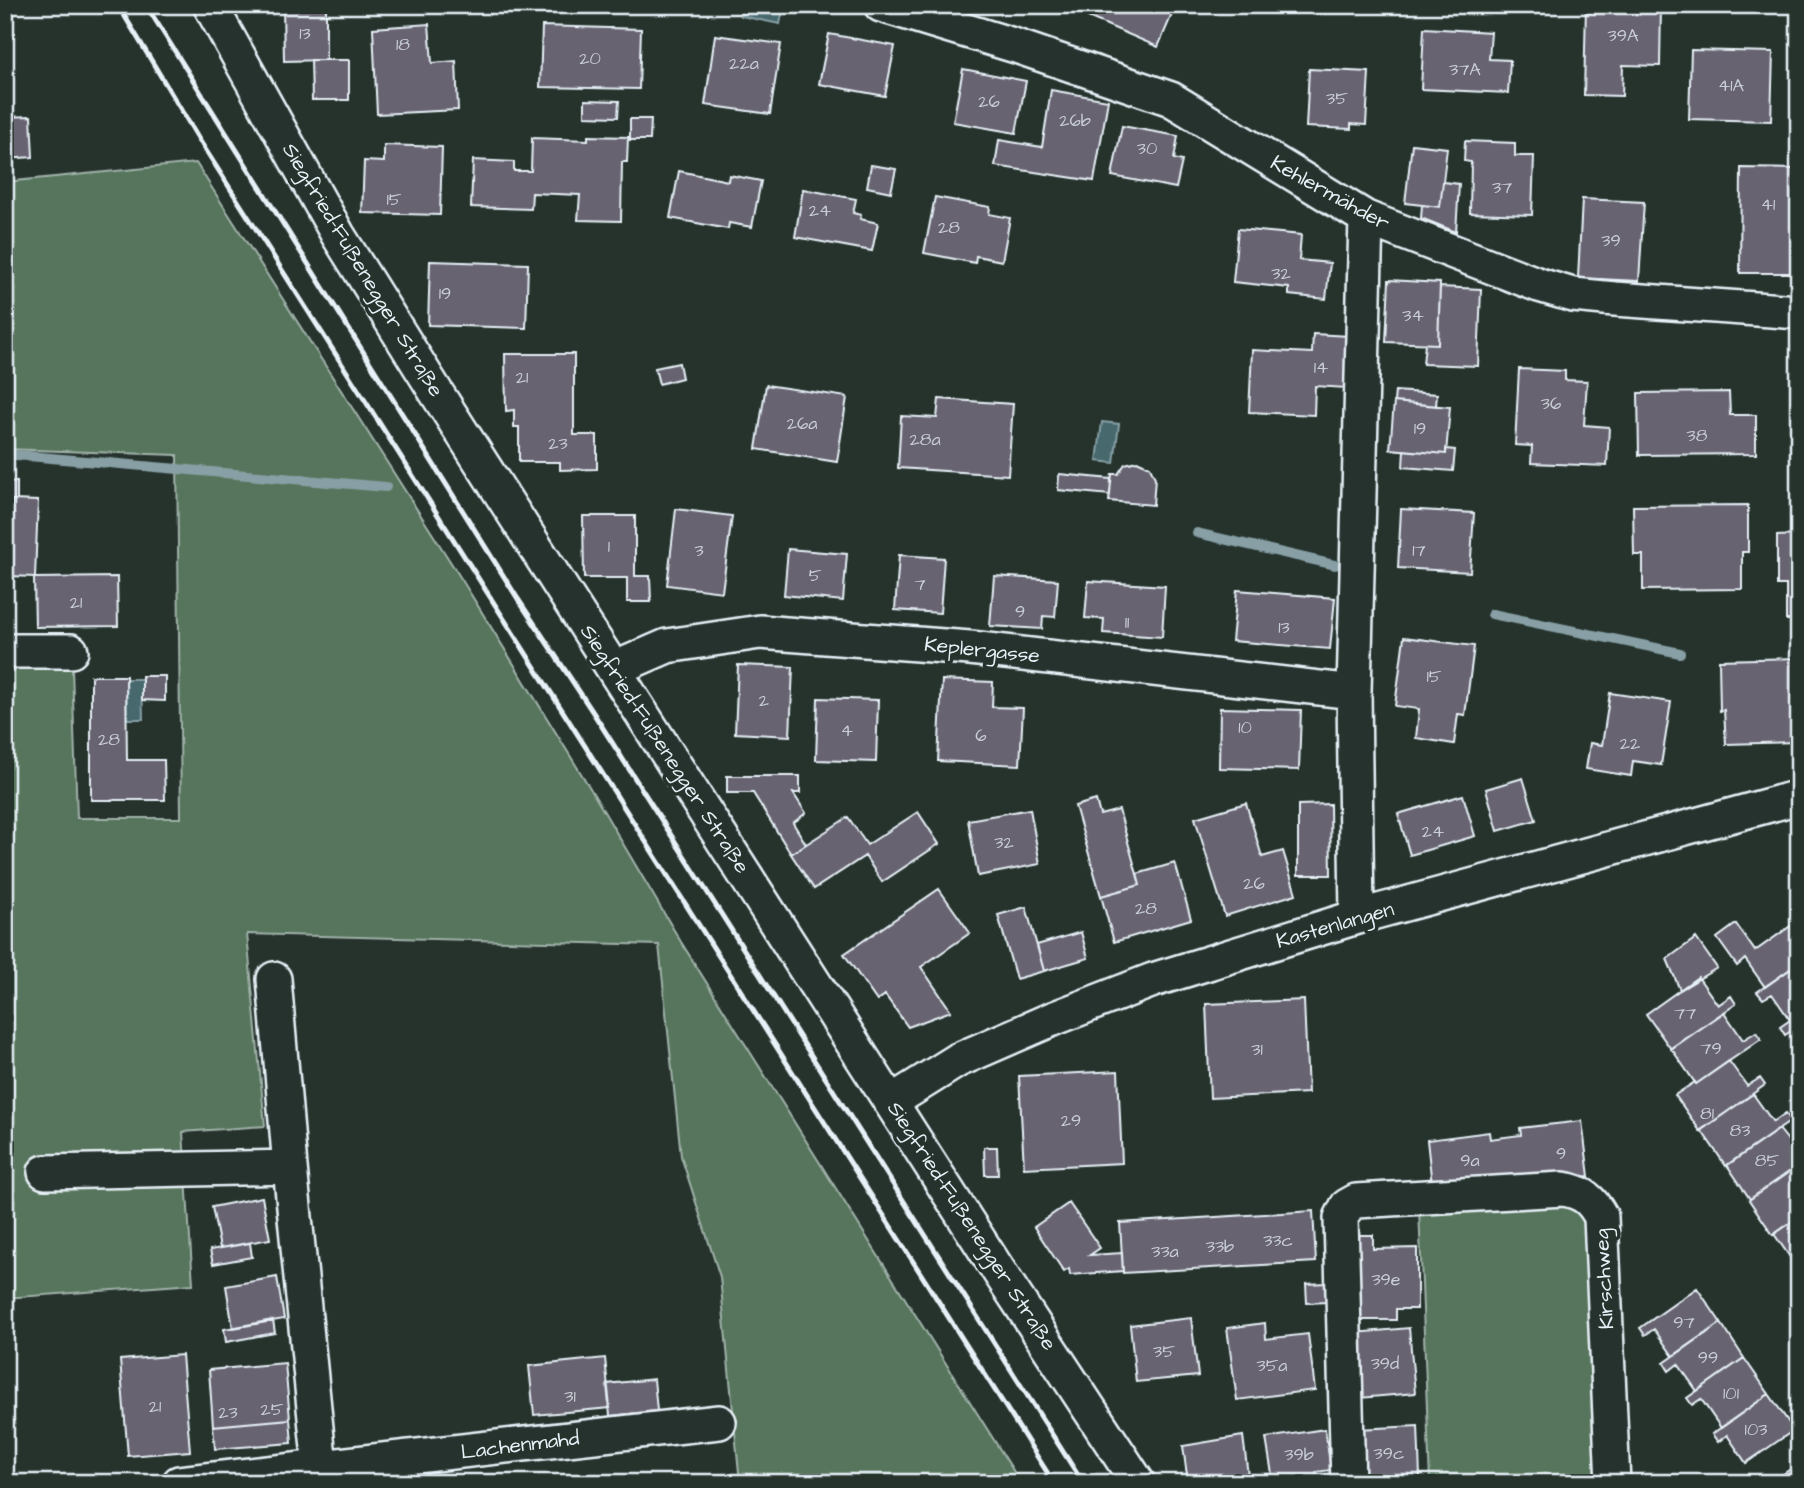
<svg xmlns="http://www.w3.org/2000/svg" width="1804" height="1488" font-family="'Architects Daughter',sans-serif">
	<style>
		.green { fill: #57745b; stroke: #a0b2aa; stroke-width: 2 }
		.water { fill: #47696e; stroke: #879fa5; stroke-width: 2 }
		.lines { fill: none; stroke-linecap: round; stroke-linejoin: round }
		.stream { stroke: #879fa5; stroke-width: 10 }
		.building { fill: #676470; stroke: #e8f1f8; stroke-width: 2 }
		.minor-casing { stroke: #e8f1f8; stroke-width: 38 }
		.minor { stroke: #26332d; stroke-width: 33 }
		.rail { stroke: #e8f1f8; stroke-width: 5 }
		.labels { text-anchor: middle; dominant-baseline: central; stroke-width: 7; stroke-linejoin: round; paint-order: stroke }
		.number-label { font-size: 18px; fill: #c8ced6 }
		.street-label { font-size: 21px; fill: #e8f1f8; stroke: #26332d }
	</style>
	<rect width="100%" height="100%" fill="#26332d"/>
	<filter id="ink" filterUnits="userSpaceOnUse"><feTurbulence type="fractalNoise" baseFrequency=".0143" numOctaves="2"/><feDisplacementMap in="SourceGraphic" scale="14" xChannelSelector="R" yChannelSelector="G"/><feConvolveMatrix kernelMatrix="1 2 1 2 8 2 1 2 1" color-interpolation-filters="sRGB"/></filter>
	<g filter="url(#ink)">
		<path class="green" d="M196,163L462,580L590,788L681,942L1021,1483H740L720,1277L681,1156L659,945L247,934L265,1126L183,1132L193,1284L5,1298V669L72,668L77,818H181L177,455L5,449V182Z
			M1570,1199L1584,1208L1602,1483H1430L1419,1209Z"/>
		<path class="water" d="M743,5H784L780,24L741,16Z
			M1102,422L1119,424L1114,463L1097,461Z
			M126,679H142L143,719H127Z"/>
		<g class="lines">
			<path class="stream" d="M5,454L386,487
				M1197,533L1335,565
				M1492,614L1680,653"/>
		</g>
		<path class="building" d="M283,5H326V60L284,61Z
			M1060,5H1176L1158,47Z
			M1586,5H1661L1660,66L1623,65L1622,96L1584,95Z
			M429,24L432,63L456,61L458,110L377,114L373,28Z
			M542,26L641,29L639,89L540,87Z
			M1424,28L1491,32L1489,59L1510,60L1508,93L1421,89Z
			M829,34L895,46L885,96L819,84Z
			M715,35L781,44L770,114L705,105Z
			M1691,50L1773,52L1771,121L1689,119Z
			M311,60H349V100H312Z
			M963,69L1026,81L1016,133L953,122Z
			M1309,69L1369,72L1366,125L1351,124V129L1306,127Z
			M1051,90L1108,100L1094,181L995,166L999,140L1042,147Z
			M585,100L619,101L618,117L585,116Z
			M31,116L33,157L5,159V117Z
			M630,119H651L650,140H630Z
			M1122,126L1178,136L1174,159L1182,161L1176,188L1112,176Z
			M588,136L628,137L627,162H622L621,221L578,220L580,195L532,193L531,209L471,207L473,160L514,162V171H531L532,138L588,140Z
			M1465,141L1515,143V156H1534L1532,215L1470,213L1471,162L1464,161Z
			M1412,144L1447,148L1440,207L1405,203Z
			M384,145L442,147L440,215L362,213L364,161L384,162Z
			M871,165L896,169L891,192L867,187Z
			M1741,168L1797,169L1796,240H1799V286H1791V273H1740Z
			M679,171L728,181L729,175L761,181L752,227L729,223L728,229L670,218Z
			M1443,182L1459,184L1456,232L1421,218L1422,205L1440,207Z
			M803,189L856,199L853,213L861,215L860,219L878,223L872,251L795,237Z
			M935,197L990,207L989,214L1010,218L1002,261L976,256L975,263L924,253Z
			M1582,199L1644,202L1639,281L1578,278Z
			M1238,229L1301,235L1299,260L1330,263L1326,299L1289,295V288L1233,282Z
			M430,261L528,264L526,328L428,325Z
			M1389,280L1440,283L1438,344L1386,342Z
			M1440,287L1481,289L1478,366L1423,364L1425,344H1438Z
			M1313,334L1349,336L1346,388L1315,386L1314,415L1249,412L1252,350L1312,353Z
			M505,354H574V435H597V469L560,470V462H519V427H514V410L506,411Z
			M679,363L682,378L659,384L655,368Z
			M1519,369L1565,371V380L1587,381L1584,425L1609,427L1607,466L1531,463L1532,446L1515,445Z
			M766,385L847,397L837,462L756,449Z
			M1395,391L1437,394L1436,406L1394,402Z
			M1729,392L1730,415H1756V454L1639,455L1638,393Z
			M939,399L1013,404L1008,475L898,468L901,416L937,418Z
			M1394,402L1450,407L1446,454L1390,449Z
			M1446,449L1455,450L1453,471L1403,467L1404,450L1446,454Z
			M1137,461L1150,467L1155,478L1153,505L1109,501L1112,474H1118L1125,464Z
			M1059,474L1111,479L1110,495L1058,490Z
			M5,481L17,482V500H12V503H5Z
			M12,500L38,501L35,577L9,576Z
			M5,503H12L10,594H5Z
			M1748,505V552H1742V589L1643,590V555H1634L1633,506Z
			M676,509L732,516L722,592L667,585Z
			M1401,509L1474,513L1470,572L1398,568Z
			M583,516H635V576H650L651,602H627V578H584Z
			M1799,535V620H1786V585H1777V536Z
			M788,549L847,554L843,601L784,595Z
			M899,555L944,558L940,613L895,610Z
			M994,576L1058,580L1055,617L1043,616L1042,629L990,626Z
			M117,577L118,626L35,627L34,578Z
			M1088,581L1165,586L1162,637L1103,633L1104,619L1085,618Z
			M1237,590L1335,598L1330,649L1232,641Z
			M1404,637L1474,646L1465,715L1458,714L1454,744L1416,738L1419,709L1395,706Z
			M1799,658V742L1726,744L1724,710L1720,711L1719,660Z
			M738,665L793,667L790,736L735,733Z
			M91,676H126L127,760H164L165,800H91Z
			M142,676H165V701L142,700Z
			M942,680L993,682L992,707L1023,708L1020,765L938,761Z
			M1610,693L1671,702L1661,765L1633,761L1631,776L1586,769L1590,743L1602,745Z
			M818,698L878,700L876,762L816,760Z
			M1220,708L1301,710L1299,770L1219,768Z
			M727,776H800V793H793L806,813L793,823L806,844L791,854L753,793H727Z
			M1523,778L1536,820L1498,831L1486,789Z
			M1463,795L1475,836L1410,855L1398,814Z
			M1096,800L1100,815L1119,810L1140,885L1101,896L1075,806Z
			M1246,803L1262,857L1283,851L1296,894L1225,916L1195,818Z
			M1330,804L1331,875H1298V805Z
			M1030,809L1040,864L978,876L968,820Z
			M918,812L939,844L882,882L865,856L814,889L791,854L848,817L867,845Z
			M1175,863L1191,919L1114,942L1101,896L1140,885L1137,874Z
			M939,889L970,933L921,967L951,1011L908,1027L885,995L877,1001L844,954Z
			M1026,907L1044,971L1016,979L998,915Z
			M1799,920V963L1765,987L1745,959L1737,966L1717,938L1736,924L1755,951Z
			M1081,932L1088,958L1044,971L1037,945Z
			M1696,938L1717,968L1680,990L1667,959Z
			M1799,963V1014L1790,1020L1772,994L1763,999L1757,992Z
			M1698,977L1718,1005L1731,996L1736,1004L1671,1049L1646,1014Z
			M1304,1000L1308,1093L1210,1098L1206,1004Z
			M1724,1012L1743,1040L1756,1032L1761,1039L1696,1084L1671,1048Z
			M1799,1014V1036L1794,1029L1785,1035L1780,1027Z
			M1729,1061L1747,1086L1760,1078L1765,1085L1700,1131L1675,1095L1695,1082L1696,1084Z
			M1118,1071L1122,1163L1024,1168L1019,1076Z
			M1753,1094L1773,1122L1786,1113L1791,1121L1726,1166L1701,1130Z
			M1582,1121L1589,1176L1433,1194L1427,1140L1489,1132L1490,1139L1521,1135L1520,1128Z
			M1779,1129L1799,1154V1165L1750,1199L1727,1165Z
			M984,1147H997L998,1175H985Z
			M1799,1165V1217L1773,1235L1749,1200Z
			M262,1197L270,1239L220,1248L212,1207Z
			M1069,1203L1100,1248L1090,1255L1122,1253L1123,1271L1070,1275L1069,1269L1064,1272L1034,1227Z
			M1313,1211L1316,1262L1123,1273L1120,1223Z
			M1799,1217V1270L1774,1234Z
			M1354,1235H1373V1249L1417,1248V1309H1396V1320H1355Z
			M250,1243L252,1257L213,1264L210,1250Z
			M277,1277L284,1319L233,1328L226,1286Z
			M1327,1283V1302L1307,1303L1306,1284Z
			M1697,1288L1721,1323L1673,1356L1654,1329L1645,1335L1640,1328Z
			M1191,1318L1198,1376L1136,1382L1130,1325Z
			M273,1320L275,1333L226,1342L224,1329Z
			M1265,1323L1266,1339L1308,1334L1315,1390L1237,1400L1227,1328Z
			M1721,1323L1744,1358L1697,1391L1678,1364L1669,1371L1664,1363Z
			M1409,1328L1415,1393L1360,1398L1355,1333Z
			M182,1355L190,1451L128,1456L120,1360Z
			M605,1358L610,1408L534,1415L529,1366Z
			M1744,1358L1769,1394L1721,1428L1701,1399L1692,1405L1687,1398Z
			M285,1363L290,1419L213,1426L209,1370Z
			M654,1379L657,1411L610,1416L607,1384Z
			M1769,1394L1794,1430L1746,1463L1727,1435L1718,1442L1712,1434Z
			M290,1419L292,1443L215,1449L213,1426Z
			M1418,1426L1420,1477L1360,1480L1357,1429Z
			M1325,1429L1331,1470L1316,1472L1317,1481L1263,1483L1262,1475L1272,1474L1266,1438Z
			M1243,1436L1249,1483H1188L1183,1446Z
			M1799,1463V1483H1782L1779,1477Z"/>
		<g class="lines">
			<defs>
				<path id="minor" d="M210,5L338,235L436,392L1000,1273L1138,1483
					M881,5L1016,46L1171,99L1366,218L1539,285L1573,295L1615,299L1799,312
					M5,651H71
					M614,669L667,646L760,632L970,648L1354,692
					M1357,917L1354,692L1366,218
					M274,979L290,1167
					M891,1102L958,1060L1050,1020L1153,980L1357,917L1799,797
					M45,1172L290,1167L320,1468
					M179,1483L719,1422
					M1348,1483L1341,1218L1347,1206L1356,1201L1563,1189C1583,1192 1592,1200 1601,1217L1613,1483"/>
			</defs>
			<use href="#minor" class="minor-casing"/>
			<use href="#minor" class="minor"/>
			<path class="rail" d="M118,5L198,138L1054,1483
				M146,5L518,599L594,714L1083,1483"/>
		</g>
	</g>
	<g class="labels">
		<g class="number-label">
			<text x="305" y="33">13</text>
			<text x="1623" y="35">39A</text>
			<text x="403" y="44">18</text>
			<text x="590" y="58">20</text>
			<text x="744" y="63">22a</text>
			<text x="1465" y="69">37A</text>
			<text x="1731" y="85">41A</text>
			<text x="1337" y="98">35</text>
			<text x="989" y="101">26</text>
			<text x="1075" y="120">26b</text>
			<text x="1147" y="148">30</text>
			<text x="1502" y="187">37</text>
			<text x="394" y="199">15</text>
			<text x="1768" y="204">41</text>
			<text x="820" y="210">24</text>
			<text x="949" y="227">28</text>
			<text x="1611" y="240">39</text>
			<text x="1281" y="273">32</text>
			<text x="445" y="293">19</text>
			<text x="1413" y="315">34</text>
			<text x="1321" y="367">14</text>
			<text x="522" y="377">21</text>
			<text x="1551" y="403">36</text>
			<text x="802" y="423">26a</text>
			<text x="1420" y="428">19</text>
			<text x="1697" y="435">38</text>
			<text x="925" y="439">28a</text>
			<text x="558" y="443">23</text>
			<text x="609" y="546">1</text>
			<text x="699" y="550">3</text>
			<text x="1419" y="550">17</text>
			<text x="815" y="575">5</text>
			<text x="920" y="584">7</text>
			<text x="76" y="602">21</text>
			<text x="1020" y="611">9</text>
			<text x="1127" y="622">11</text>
			<text x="1284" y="627">13</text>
			<text x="1434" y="676">15</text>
			<text x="764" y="700">2</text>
			<text x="1245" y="727">10</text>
			<text x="847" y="730">4</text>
			<text x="981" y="735">6</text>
			<text x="109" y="739">28</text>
			<text x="1630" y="743">22</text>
			<text x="1433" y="831">24</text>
			<text x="1004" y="842">32</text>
			<text x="1254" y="883">26</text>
			<text x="1146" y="908">28</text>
			<text x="1685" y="1013">77</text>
			<text x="1711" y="1048">79</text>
			<text x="1257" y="1049">31</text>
			<text x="1707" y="1113">81</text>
			<text x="1071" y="1120">29</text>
			<text x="1740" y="1130">83</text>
			<text x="1561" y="1153">9</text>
			<text x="1470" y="1160">9a</text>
			<text x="1767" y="1160">85</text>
			<text x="1278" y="1240">33c</text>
			<text x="1220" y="1246">33b</text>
			<text x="1165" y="1251">33a</text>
			<text x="1386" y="1279">39e</text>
			<text x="1684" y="1322">97</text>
			<text x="1164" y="1351">35</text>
			<text x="1708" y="1357">99</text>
			<text x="1385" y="1363">39d</text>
			<text x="1272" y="1365">35a</text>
			<text x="1731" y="1393">101</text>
			<text x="570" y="1396">31</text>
			<text x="155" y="1406">21</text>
			<text x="272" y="1409">25</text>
			<text x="228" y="1412">23</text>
			<text x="1756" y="1429">103</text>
			<text x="1389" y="1453">39c</text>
			<text x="1299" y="1454">39b</text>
		</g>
		<g class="street-label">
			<text transform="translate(1330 193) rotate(29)">Kehlermähder</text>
			<text transform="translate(363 270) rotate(59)">Siegfried-Fußenegger Straße</text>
			<text transform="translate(982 650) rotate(6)">Keplergasse</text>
			<text transform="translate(665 749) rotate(57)">Siegfried-Fußenegger Straße</text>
			<text transform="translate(1335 925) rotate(-16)">Kastenlangen</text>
			<text transform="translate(972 1226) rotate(57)">Siegfried-Fußenegger Straße</text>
			<text transform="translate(1604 1279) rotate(-93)">Kirschweg</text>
			<text transform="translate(520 1445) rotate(-7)">Lachenmahd</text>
		</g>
	</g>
	<rect width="1804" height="1488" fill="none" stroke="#26332d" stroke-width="28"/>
	<rect x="14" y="14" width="1776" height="1460" fill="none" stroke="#e8f1f8" stroke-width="2.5" filter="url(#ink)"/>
</svg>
